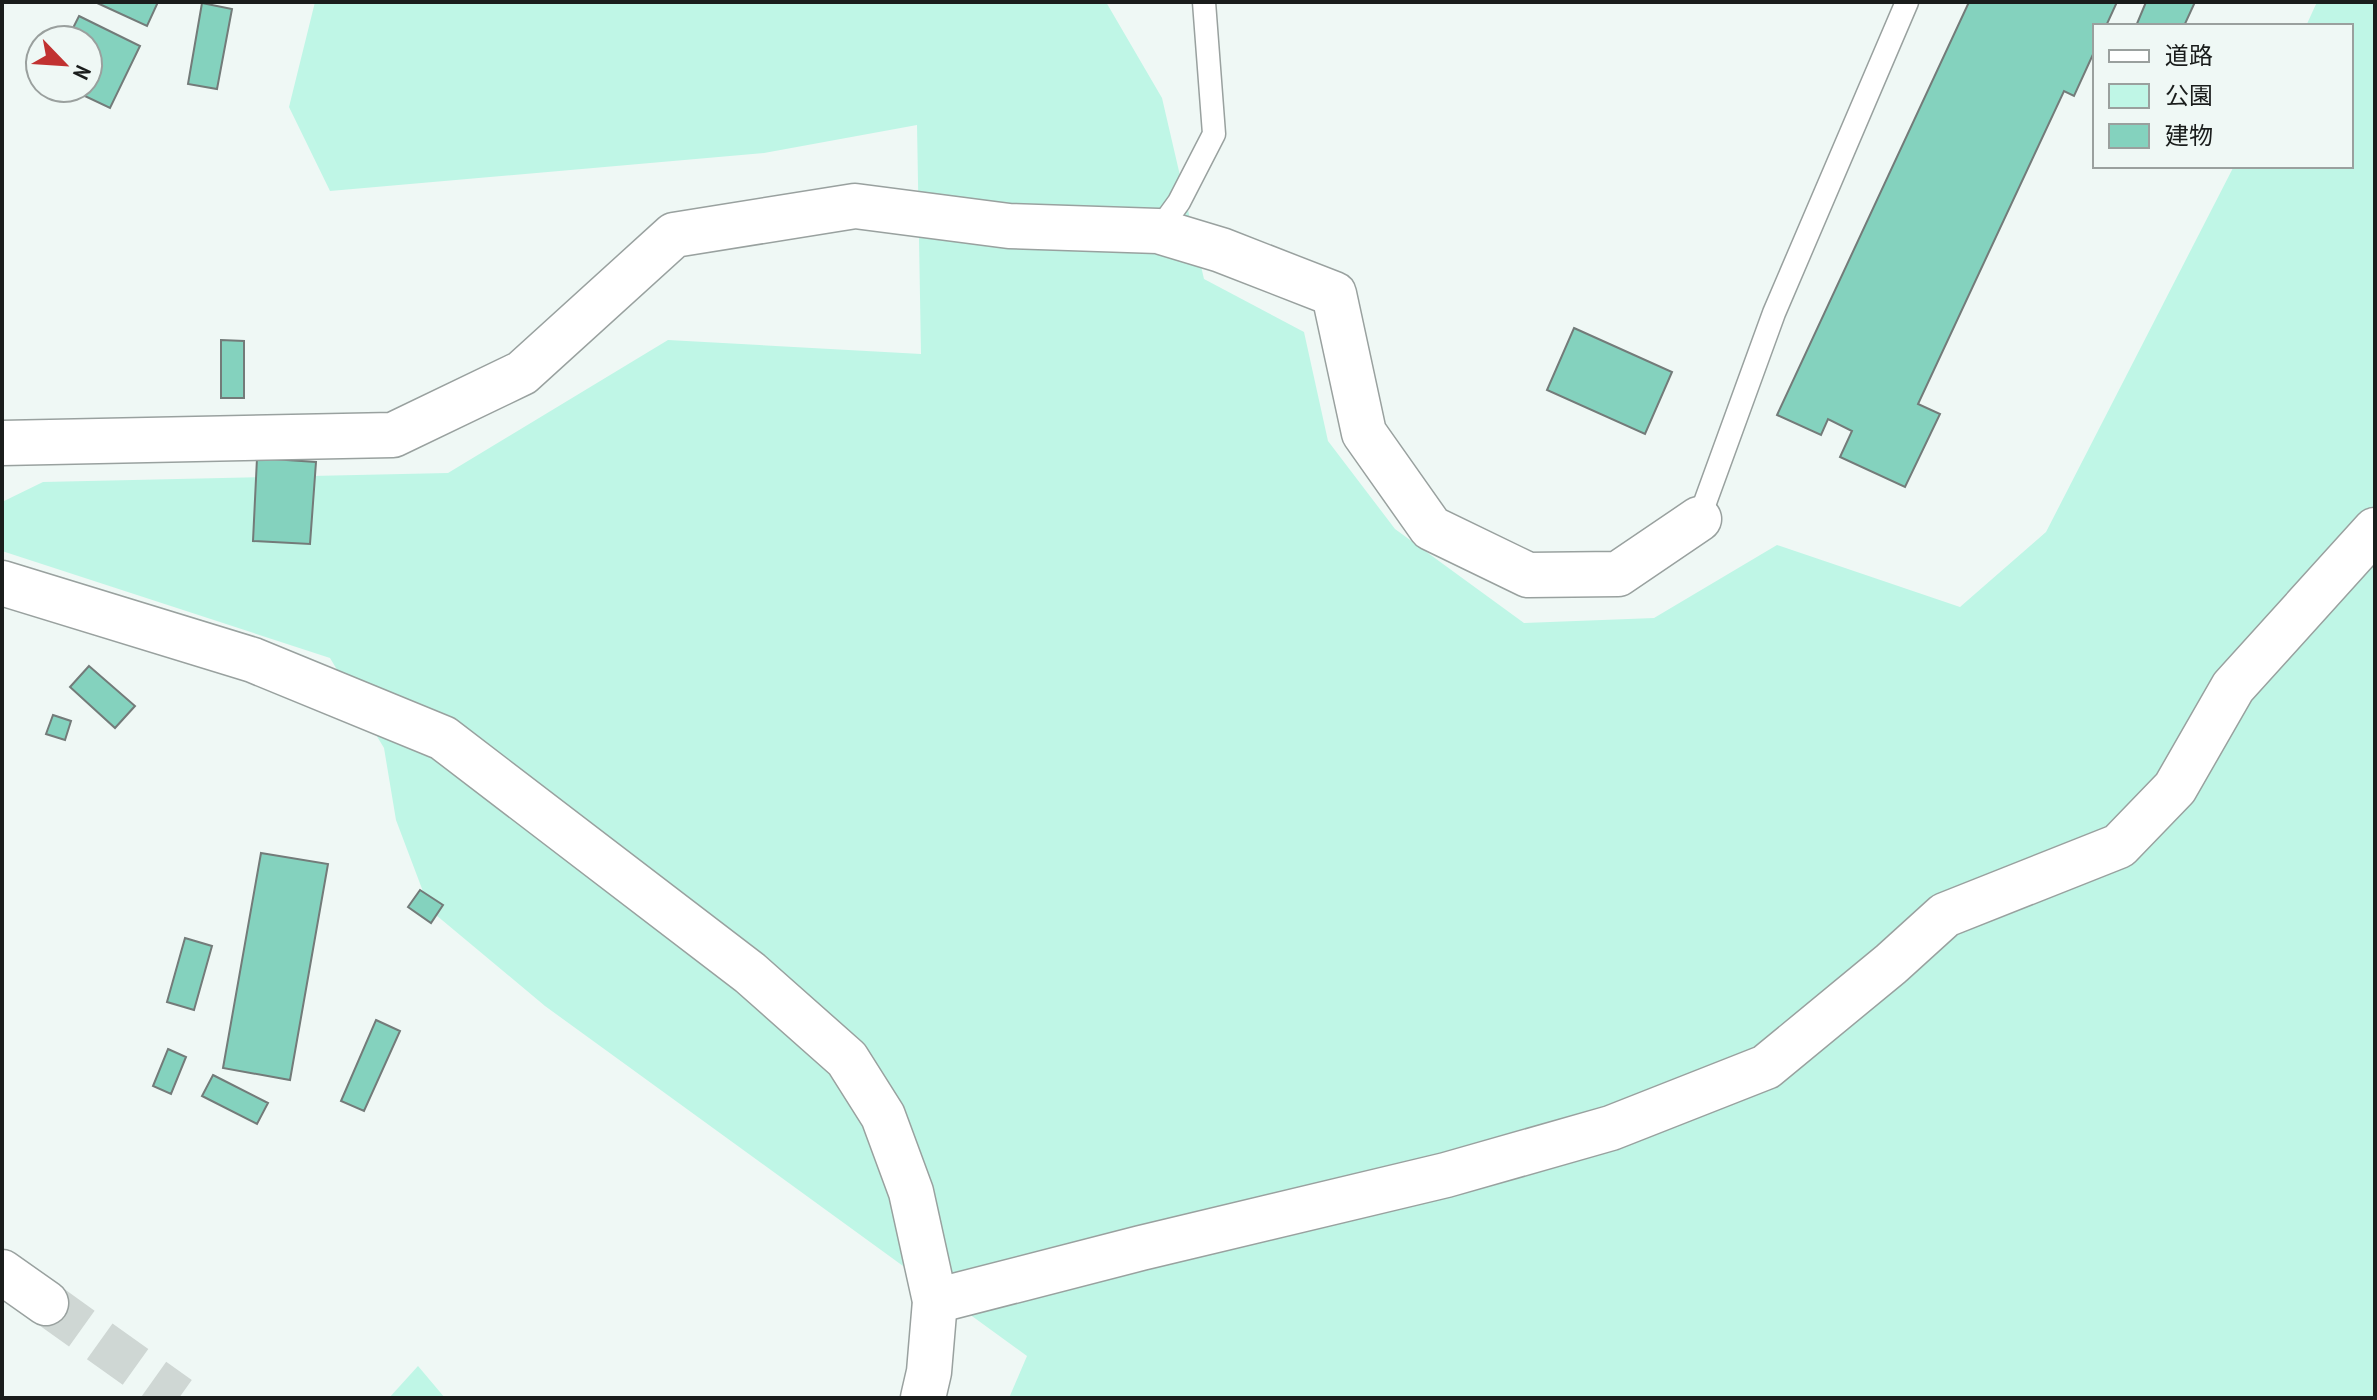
<svg xmlns="http://www.w3.org/2000/svg" width="2377" height="1400" font-family="'PT Sans Narrow','Noto Sans JP',sans-serif">
	<style>
		.green { fill: #bff6e6 }
		.building { fill: #84d2be; stroke: #737b79; stroke-width: 2 }
		.lines { fill: none; stroke-linecap: round; stroke-linejoin: round }
		.highway-tunnel { stroke: #cfd7d4; stroke-width: 44; stroke-dasharray: 44 22; stroke-linecap: butt }
		.lane-casing { stroke: #99a19f; stroke-width: 25 }
		.street-casing { stroke: #99a19f; stroke-width: 47 }
		.secondary-casing { stroke: #99a19f; stroke-width: 47 }
		.highway-casing { stroke: #99a19f; stroke-width: 47 }
		.lane { stroke: #fff; stroke-width: 22 }
		.street { stroke: #fff; stroke-width: 44 }
		.secondary { stroke: #fff; stroke-width: 44 }
		.highway { stroke: #fff; stroke-width: 44 }
	</style>
	<rect width="100%" height="100%" fill="#eff8f5"/>
	<path class="green" d="M315,2H1106L1162,98L1204,279L1304,332L1328,441L1395,529L1524,623L1654,618L1777,545L1960,607L2046,532L2234,166H2351V26H2306L2317,2H2375V1398H1009L1027,1356L545,1006L430,910L396,820L384,748L330,658L2,551V502L43,482L448,473L668,340L921,354L917,125L764,153L330,191L289,107Z
		M418,1366L445,1398H389Z"/>
	<path class="building" d="M95,2H158L147,26Z
		M1969,2H2117L2106,26H2095V50L2074,96L2064,91L1918,404L1940,414L1905,487L1840,457L1852,431L1828,419L1821,435L1777,415Z
		M2146,2H2195L2184,26H2136Z
		M202,3L232,9L217,89L188,84Z
		M79,16L140,46L110,108L68,88H88V40H67Z
		M1574,328L1672,372L1645,434L1547,390Z
		M221,340L244,341V398H221Z
		M257,458L316,462L310,544L253,541Z
		M89,666L135,706L115,728L70,687Z
		M53,715L71,721L65,740L46,734Z
		M261,853L328,864L290,1080L223,1068Z
		M420,890L443,905L431,923L408,907Z
		M185,938L212,946L194,1010L167,1002Z
		M376,1020L400,1031L364,1111L341,1101Z
		M168,1049L186,1057L171,1094L153,1086Z
		M213,1075L268,1103L257,1124L202,1096Z"/>
	<g class="lines">
		<path class="highway-tunnel" d="M46,1303L179,1398"/>
		<defs>
			<path id="lane" d="M1158,231L1179,202L1214,134L1204,2
				M1699,519L1774,313L1907,2"/>
			<path id="street" d="M2,443L393,435L522,373L674,235L855,206L1009,226L1158,231L1221,250L1334,294L1364,433L1431,528L1528,575L1618,574L1699,519
				M935,1301L1141,1248L1446,1175L1611,1128L1766,1067L1891,964L1945,915L2119,846L2175,788L2233,687L2375,530"/>
			<path id="secondary" d="M2,583L253,660L443,738L750,973L847,1059L883,1116L911,1192L935,1301L929,1372L923,1398"/>
			<path id="highway" d="M2,1272L46,1303"/>
		</defs>
		<use href="#lane" class="lane-casing"/>
		<use href="#street" class="street-casing"/>
		<use href="#secondary" class="secondary-casing"/>
		<use href="#highway" class="highway-casing"/>
		<use href="#lane" class="lane"/>
		<use href="#street" class="street"/>
		<use href="#secondary" class="secondary"/>
		<use href="#highway" class="highway"/>
	</g>
	<rect width="2377" height="1400" fill="none" stroke="#1a1d1c" stroke-width="8"/>
	<rect x="2093" y="24" width="260" height="144" fill="#eff8f5" stroke="#9aa09e" stroke-width="2"/>
	<rect x="2109" y="50" width="40" height="12" fill="#ffffff" stroke="#9aa09e" stroke-width="2"/>
	<text x="2165" y="64" font-size="24" fill="#1a1d1c">道路</text>
	<rect x="2109" y="84" width="40" height="24" fill="#bff6e6" stroke="#9aa09e" stroke-width="2"/>
	<text x="2165" y="104" font-size="24" fill="#1a1d1c">公園</text>
	<rect x="2109" y="124" width="40" height="24" fill="#84d2be" stroke="#9aa09e" stroke-width="2"/>
	<text x="2165" y="144" font-size="24" fill="#1a1d1c">建物</text>
	<g transform="translate(64 64) rotate(115)"><circle r="38" fill="#eff8f5" stroke="#9aa09e" stroke-width="2"/>
	<path d="M0-6L14 30L0 20L-14 30Z" fill="#c13231"/>
	<text y="-12" font-size="22" font-weight="bold" text-anchor="middle" fill="#1a1d1c">N</text>
	</g>
</svg>
